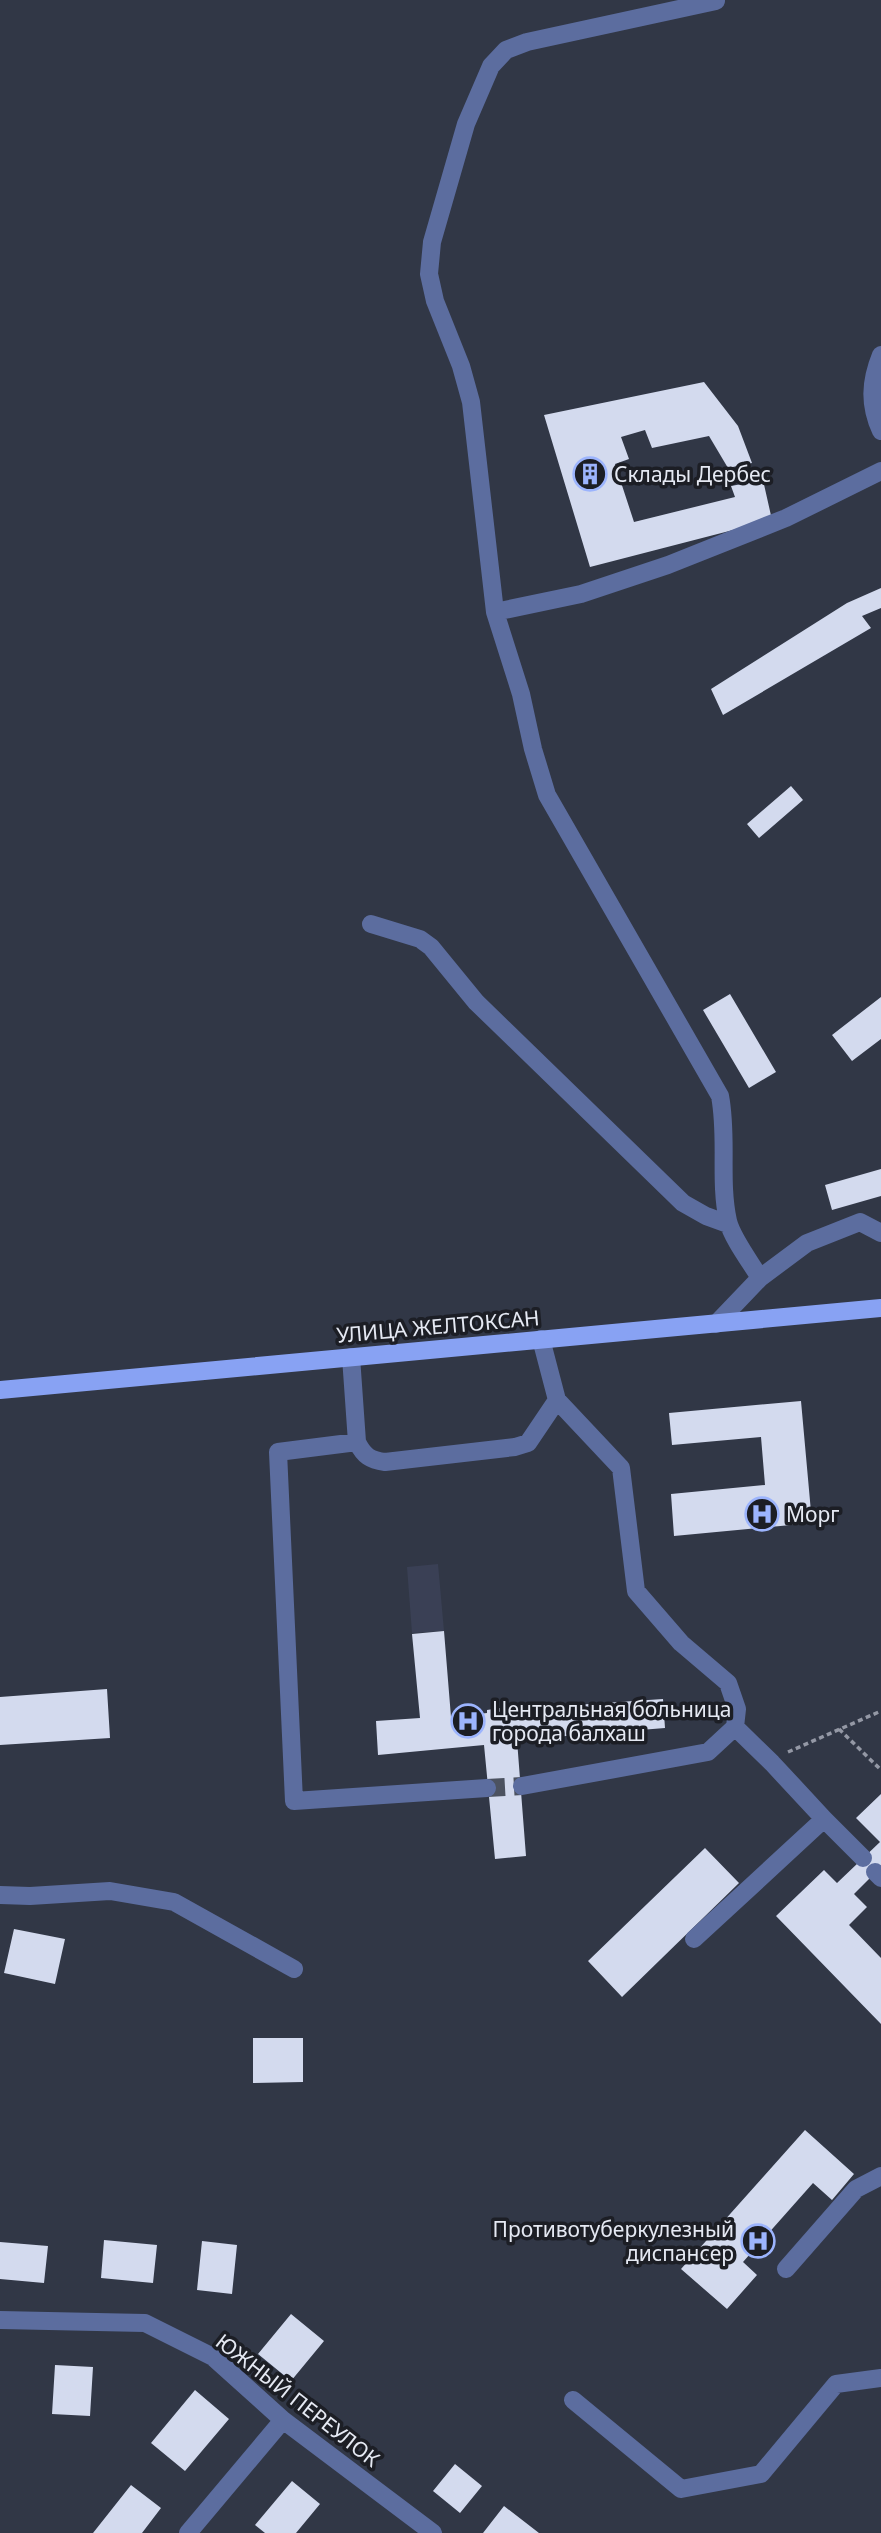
<svg xmlns="http://www.w3.org/2000/svg" width="881" height="2533" font-family="'Noto Sans',sans-serif">
	<style>
		.built { fill: #3a4055 }
		.building { fill: #d3daee }
		.lines { fill: none; stroke-linecap: round; stroke-linejoin: round }
		.minor-tunnel { stroke: #4c5260; stroke-width: 18; stroke-dasharray: 18 9; stroke-linecap: butt }
		.path { stroke: #9498a5; stroke-width: 3.5; stroke-dasharray: 5 3.5; stroke-linecap: butt }
		.minor { stroke: #5c6d9f; stroke-width: 18 }
		.major { stroke: #88a2f3; stroke-width: 18 }
		.labels { text-anchor: middle; dominant-baseline: central; stroke-width: 7; stroke-linejoin: round; paint-order: stroke }
		.poi-label { font-size: 21px; fill: #e5e9f3; stroke: #1c1e25; text-anchor: start }
		.street-label { font-size: 21px; fill: #e5e9f3; stroke: #1c1e25 }
	</style>
	<rect width="100%" height="100%" fill="#313746"/>
	<path class="built" d="M438,1564L444,1631L412,1633L407,1567Z"/>
	<path class="building" d="M704,382L738,426L752,463L728,468L709,436L652,448L645,430L621,437L629,459L615,464L634,522L735,497L731,486L763,480L772,520L590,567L544,415Z
		M881,588V608L862,616L871,628L723,715L711,689L847,603Z
		M791,786L803,800L759,838L747,824Z
		M730,994L776,1072L749,1088L703,1010Z
		M881,997V1039L852,1061L832,1035Z
		M881,1169V1196L832,1210L825,1185Z
		M801,1401L812,1523L674,1536L671,1494L765,1485L761,1437L672,1445L669,1413Z
		M444,1631L451,1717L487,1713V1710L500,1708L516,1707V1709L663,1699L665,1728L517,1740L526,1856L495,1859L484,1745L378,1755L376,1721L420,1718L412,1634Z
		M107,1689L110,1738L0,1745V1697Z
		M881,1794V1867L854,1894L867,1907L849,1925L881,1958V2024L776,1916L824,1870L837,1883L880,1842L856,1818Z
		M705,1848L739,1883L622,1997L588,1961Z
		M14,1929L65,1939L55,1984L4,1973Z
		M253,2038H303V2082L253,2083Z
		M805,2130L854,2174L832,2200L813,2183L743,2262L757,2275L727,2309L681,2269Z
		M104,2240L157,2245L153,2283L101,2278Z
		M202,2241L237,2245L232,2294L197,2290Z
		M0,2242L48,2246L44,2283L0,2279Z
		M291,2314L324,2341L291,2381L258,2354Z
		M55,2365L93,2367L90,2416L52,2414Z
		M195,2390L229,2419L185,2471L151,2443Z
		M455,2464L482,2486L460,2513L433,2491Z
		M292,2481L320,2504L296,2533H265L255,2525Z
		M131,2485L161,2508L142,2533H93Z
		M504,2506L539,2533H483Z"/>
	<g class="lines">
		<path class="minor-tunnel" d="M487,1788L522,1786"/>
		<path class="path" d="M839,1729L881,1770
			M788,1752L881,1711"/>
		<path class="minor" d="M716,1L527,42L506,50L491,66L466,124L432,242L429,274L435,301L461,366L471,402L495,612L521,694L533,749L547,795L720,1096C728,1138 719,1180 728,1221C732,1238 751,1263 760,1278
			M881,355C870,382 869,405 881,431
			M495,612L581,594L668,565L786,518L881,471
			M371,924L420,939L431,947L476,1002L683,1203L706,1216L728,1224
			M716,1324L760,1278L807,1243L860,1222L881,1233
			M351,1357L357,1442L278,1452L294,1801L487,1788
			M357,1442C364,1456 370,1460 385,1462L515,1447L528,1443L557,1400
			M522,1786L708,1752L735,1727L737,1709L728,1683L681,1643L636,1591L621,1468L557,1400L541,1339
			M824,1819L863,1858
			M875,1872L881,1878
			M0,1895L30,1896L110,1891L174,1902L294,1969
			M694,1939L824,1819L772,1763L735,1727
			M786,2269L856,2189L881,2176
			M0,2320L145,2323L213,2357L283,2420L433,2533
			M573,2400L681,2489L761,2474L836,2384L881,2378
			M188,2533L283,2420"/>
		<path class="major" d="M0,1390L881,1308"/>
	</g>
	<defs>
		<symbol id="building-ring" viewBox="-11 -11 22 22"><circle r="9.5" fill="#1c1e25" stroke="#9cb4fd" stroke-width="1.5"/><path d="M-4-6H4V6H1V3H-1V6H-4ZM-2.5-4.3h1.7v1.8h-1.7ZM.8-4.3h1.7v1.8H.8ZM-2.5-1h1.7V.8h-1.7ZM.8-1h1.7V.8H.8Z" fill="#9cb4fd"/></symbol>
		<symbol id="hospital-ring" viewBox="-11 -11 22 22"><circle r="9.5" fill="#1c1e25" stroke="#9cb4fd" stroke-width="1.5"/><path d="M-5-5h3v3.5h4V-5h3V5h-3V1.5h-4V5h-3Z" fill="#9cb4fd"/></symbol>
	</defs>
	<g fill-rule="evenodd">
		<use href="#building-ring" x="571" y="455" width="38" height="38"/>
		<use href="#hospital-ring" x="743" y="1495" width="38" height="38"/>
		<use href="#hospital-ring" x="449" y="1702" width="38" height="38"/>
		<use href="#hospital-ring" x="739" y="2222" width="38" height="38"/>
	</g>
	<g class="labels">
		<g class="poi-label">
			<text x="614" y="474">Склады Дербес</text>
			<text x="786" y="1514">Морг</text>
			<text x="492" y="1709">Центральная больница<tspan x="492" dy="24">города балхаш</tspan></text>
			<text x="734" y="2229" text-anchor="end">Противотуберкулезный<tspan x="734" dy="24">диспансер</tspan></text>
		</g>
		<g class="street-label">
			<text transform="translate(438 1326) rotate(-5)">УЛИЦА ЖЕЛТОКСАН</text>
			<text transform="translate(298 2400) rotate(38)">ЮЖНЫЙ ПЕРЕУЛОК</text>
		</g>
	</g>
</svg>
